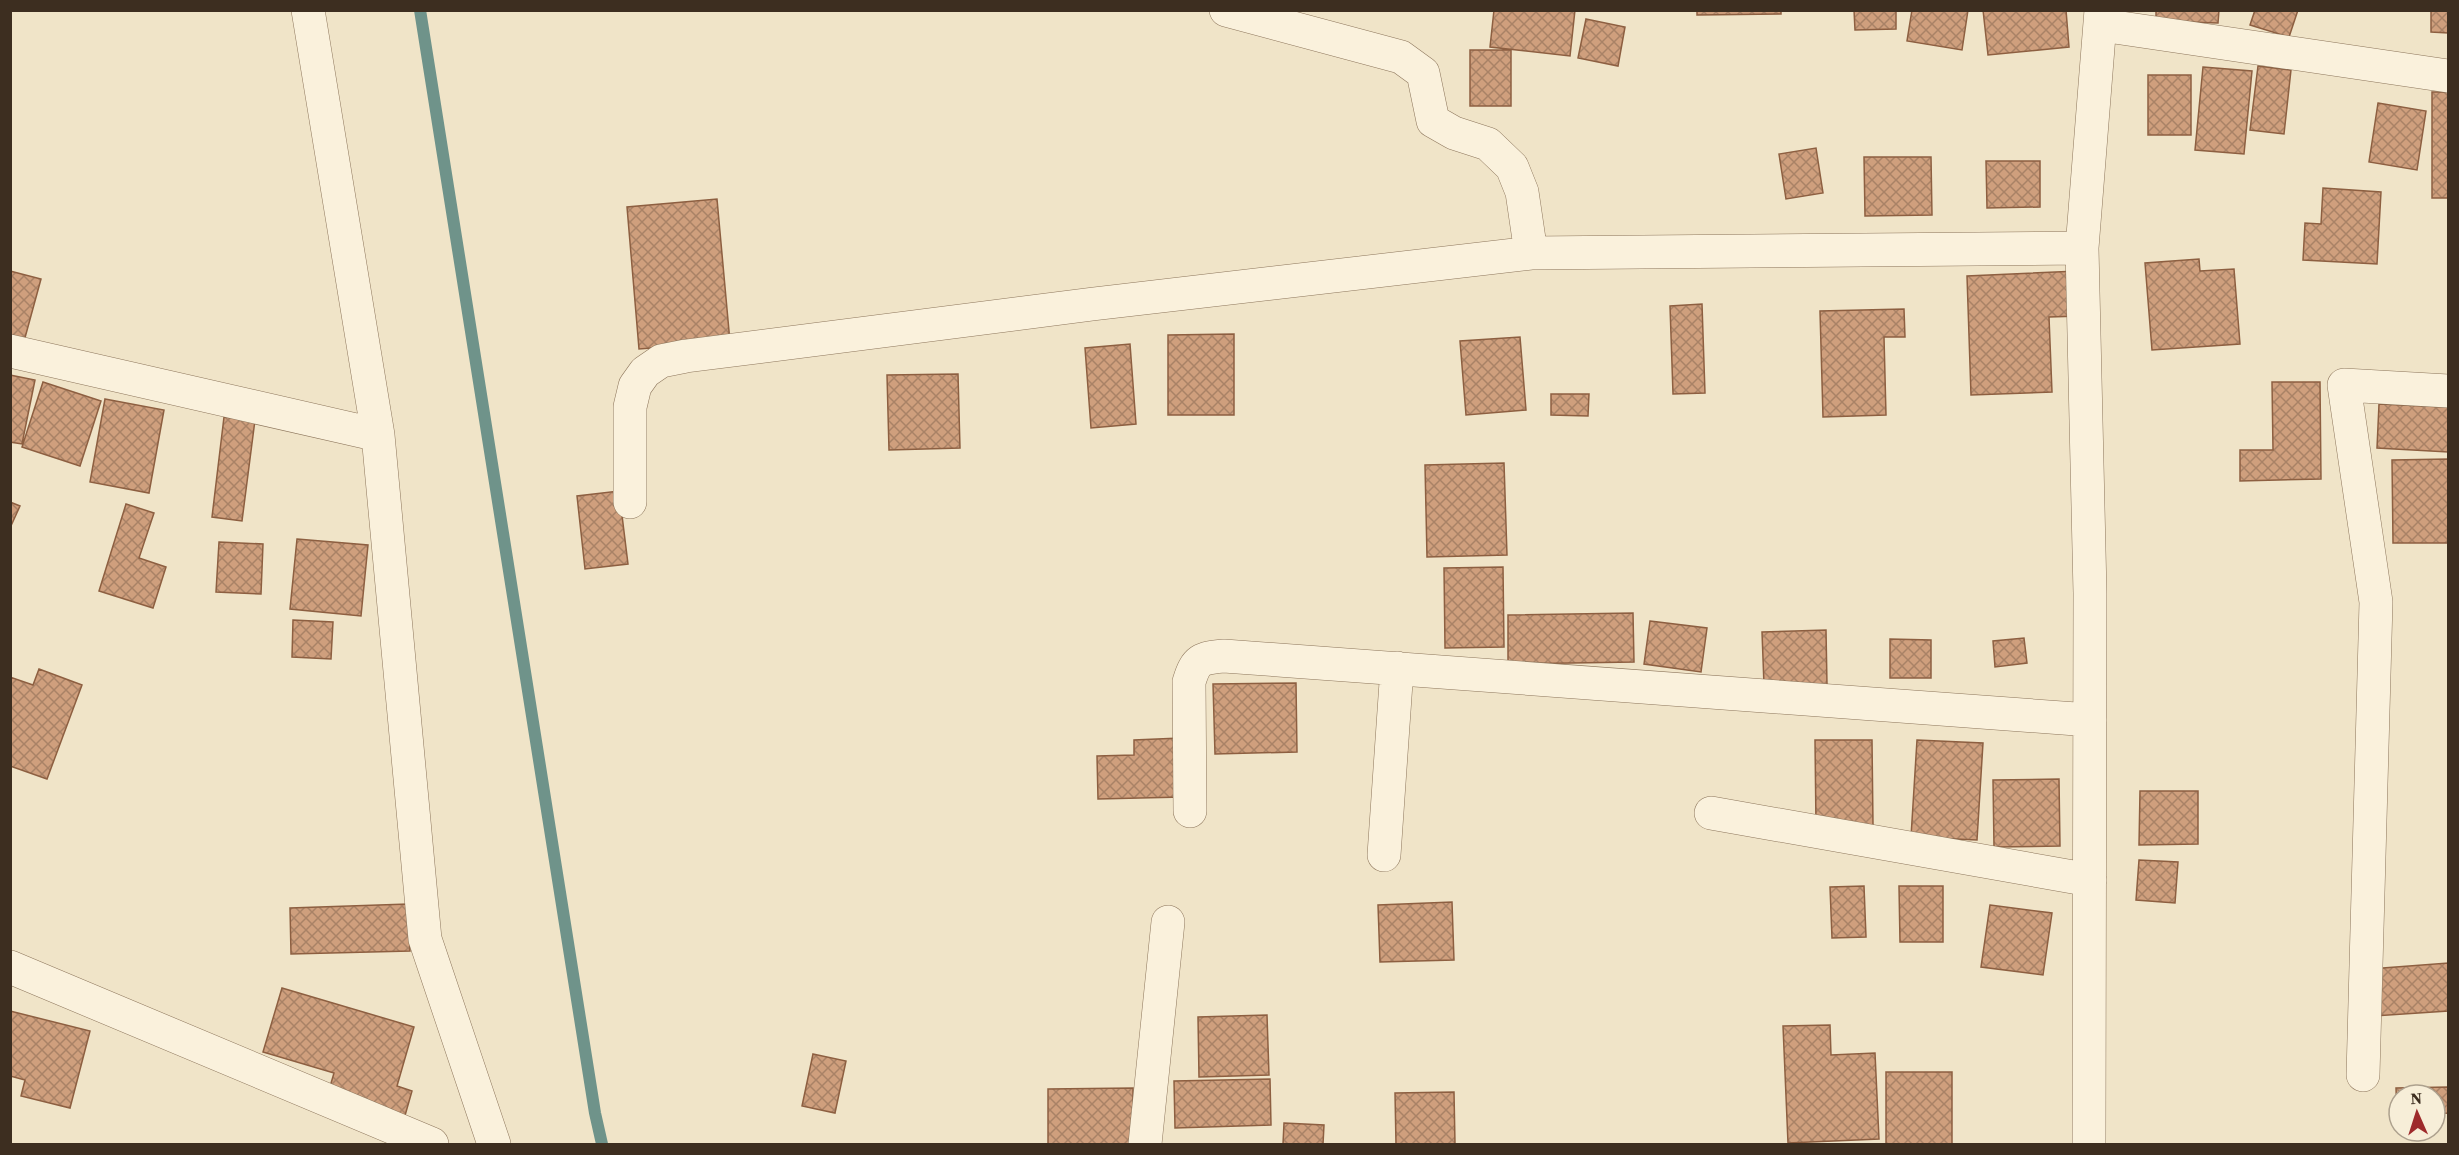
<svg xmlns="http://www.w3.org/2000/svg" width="2459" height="1155" font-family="'Source Serif 4',serif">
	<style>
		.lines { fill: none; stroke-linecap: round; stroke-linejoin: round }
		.stream { stroke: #6f938a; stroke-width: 12 }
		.building { fill: url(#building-cross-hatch); stroke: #8d5f41; stroke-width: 1.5 }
		.minor-casing { stroke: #8d765c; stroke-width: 34 }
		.minor { stroke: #faf1dc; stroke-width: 33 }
	</style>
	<defs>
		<pattern id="building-cross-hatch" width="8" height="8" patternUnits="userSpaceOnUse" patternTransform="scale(1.5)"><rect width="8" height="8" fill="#cf9f7d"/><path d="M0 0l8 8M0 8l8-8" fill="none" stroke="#a98266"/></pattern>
	</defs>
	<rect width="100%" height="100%" fill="#f0e4c8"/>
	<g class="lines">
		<path class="stream" d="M420,10L595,1113L602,1144"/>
	</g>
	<path class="building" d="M1494,10H1575L1570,56L1490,47Z
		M1697,10H1781V14L1697,15Z
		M1854,10H1896V29L1855,30Z
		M1912,10H1968L1962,50L1907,41Z
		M1983,10H2066L2069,47L1988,55Z
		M2156,10H2219L2218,23L2156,21Z
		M2255,10H2298L2289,37L2250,25Z
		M2431,10H2448V33L2431,32Z
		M1586,19L1625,27L1618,66L1578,58Z
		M1470,50H1511V106H1470Z
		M2258,66L2291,70L2284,134L2250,130Z
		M2203,67L2252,71L2244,154L2195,150Z
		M2148,75H2191V135H2148Z
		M2432,92H2448V198H2432Z
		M2378,103L2426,111L2417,170L2369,162Z
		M1816,148L1823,193L1786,199L1779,154Z
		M1864,157H1931L1932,215L1865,216Z
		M1986,161H2040V207L1987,208Z
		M2323,188L2381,192L2377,264L2303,260L2305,223L2321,224Z
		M717,199L730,342L639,349L627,207Z
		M2199,259L2200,271L2234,269L2240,344L2152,350L2145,263Z
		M10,271L41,279L23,345L10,341Z
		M2078,271L2080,316L2049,317L2052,392L1971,395L1967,276Z
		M1702,304L1705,393L1673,394L1670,306Z
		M1904,309L1905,337H1884L1886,415L1823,417L1820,311Z
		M1234,334V415H1168V335Z
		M1520,337L1526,410L1466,415L1460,341Z
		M1130,344L1136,424L1091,428L1085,348Z
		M958,374L960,448L889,450L887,375Z
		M10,375L35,380L22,444L10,442Z
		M43,382L101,401L80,466L22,447Z
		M2272,382H2320L2321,479L2240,481V450H2273Z
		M1551,394H1589L1588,416L1551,415Z
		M105,399L164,410L149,493L90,482Z
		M2379,404L2448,407V452L2377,448Z
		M224,417L255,420L242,521L212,517Z
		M2448,459V543H2393L2392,460Z
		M1504,463L1507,555L1427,557L1425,465Z
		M619,491L628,564L585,569L577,496Z
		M10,502L20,506L10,528Z
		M126,504L154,513L139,558L166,567L153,608L99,591Z
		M297,539L368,545L361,616L290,609Z
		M219,542L263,544L261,594L216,592Z
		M1503,567L1504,647L1445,648L1444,568Z
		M1633,613L1634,662L1508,664V615Z
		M293,620L333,622L331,659L292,657Z
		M1650,621L1707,628L1701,672L1644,664Z
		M1826,630L1827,685H1764L1762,632Z
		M2024,638L2027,663L1995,667L1993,641Z
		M1890,639L1931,640V678H1890Z
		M39,669L82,685L47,779L10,766V677L33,685Z
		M1296,683L1297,752L1215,754L1213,684Z
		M1180,738L1182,797L1098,799L1097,756L1134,755V740Z
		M1815,740H1872L1873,825L1816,826Z
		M1917,740L1983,743L1977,840L1911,837Z
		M2059,779L2060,846L1994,847L1993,780Z
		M2140,791H2198V844L2139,845Z
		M2139,860L2178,862L2175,903L2136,900Z
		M1864,886L1866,937L1832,938L1830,887Z
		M1899,886H1943V942H1900Z
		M1452,902L1454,960L1380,962L1378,905Z
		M408,904L410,951L291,954L290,908Z
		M1990,905L2052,913L2043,975L1981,967Z
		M2448,963V1011L2374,1016L2370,969Z
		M282,988L414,1027L397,1086L412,1091L404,1119L327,1097L334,1073L263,1052Z
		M10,1011L90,1031L70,1108L21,1096L25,1080L10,1076Z
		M1267,1015L1269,1075L1199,1077L1198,1017Z
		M1830,1025L1831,1055L1875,1053L1879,1139L1788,1143L1783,1026Z
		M813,1054L846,1061L835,1113L802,1106Z
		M1886,1072H1952V1144H1886Z
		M1270,1079L1271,1125L1175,1128L1174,1081Z
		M2448,1087V1113L2435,1114V1095H2399V1115H2397L2396,1088Z
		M1133,1088V1144H1048V1089Z
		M1454,1092L1455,1144H1396L1395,1093Z
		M1284,1123L1324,1125L1323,1144H1283Z"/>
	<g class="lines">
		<defs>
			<path id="minor" d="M308,10L378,435L425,939L494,1144
				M1226,10L1401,57L1423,73L1433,121L1454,133L1488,144L1512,167L1522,192L1531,253
				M2101,25L2448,76
				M10,351L378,435
				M630,502V407L635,386L645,372L661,361L686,356L1093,304L1531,253L2082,248
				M1190,811L1189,682C1196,659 1201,658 1224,656L2090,720
				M1711,813L2090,880
				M1384,855L1397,668
				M10,967L432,1144
				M2363,1075L2376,602L2344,385L2448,391
				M1145,1144L1168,922
				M2089,1144L2090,593L2082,248L2101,10"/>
		</defs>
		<use href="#minor" class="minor-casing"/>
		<use href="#minor" class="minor"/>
	</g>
	<rect width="2459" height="1155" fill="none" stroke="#3d2e20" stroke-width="24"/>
	<g transform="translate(2417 1113) rotate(357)"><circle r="28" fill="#f7eed8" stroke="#ada18e" stroke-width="1.5"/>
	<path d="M0-4.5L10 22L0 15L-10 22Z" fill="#9e2a2b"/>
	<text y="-9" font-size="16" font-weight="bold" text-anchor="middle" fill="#3d2e20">N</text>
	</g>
</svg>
